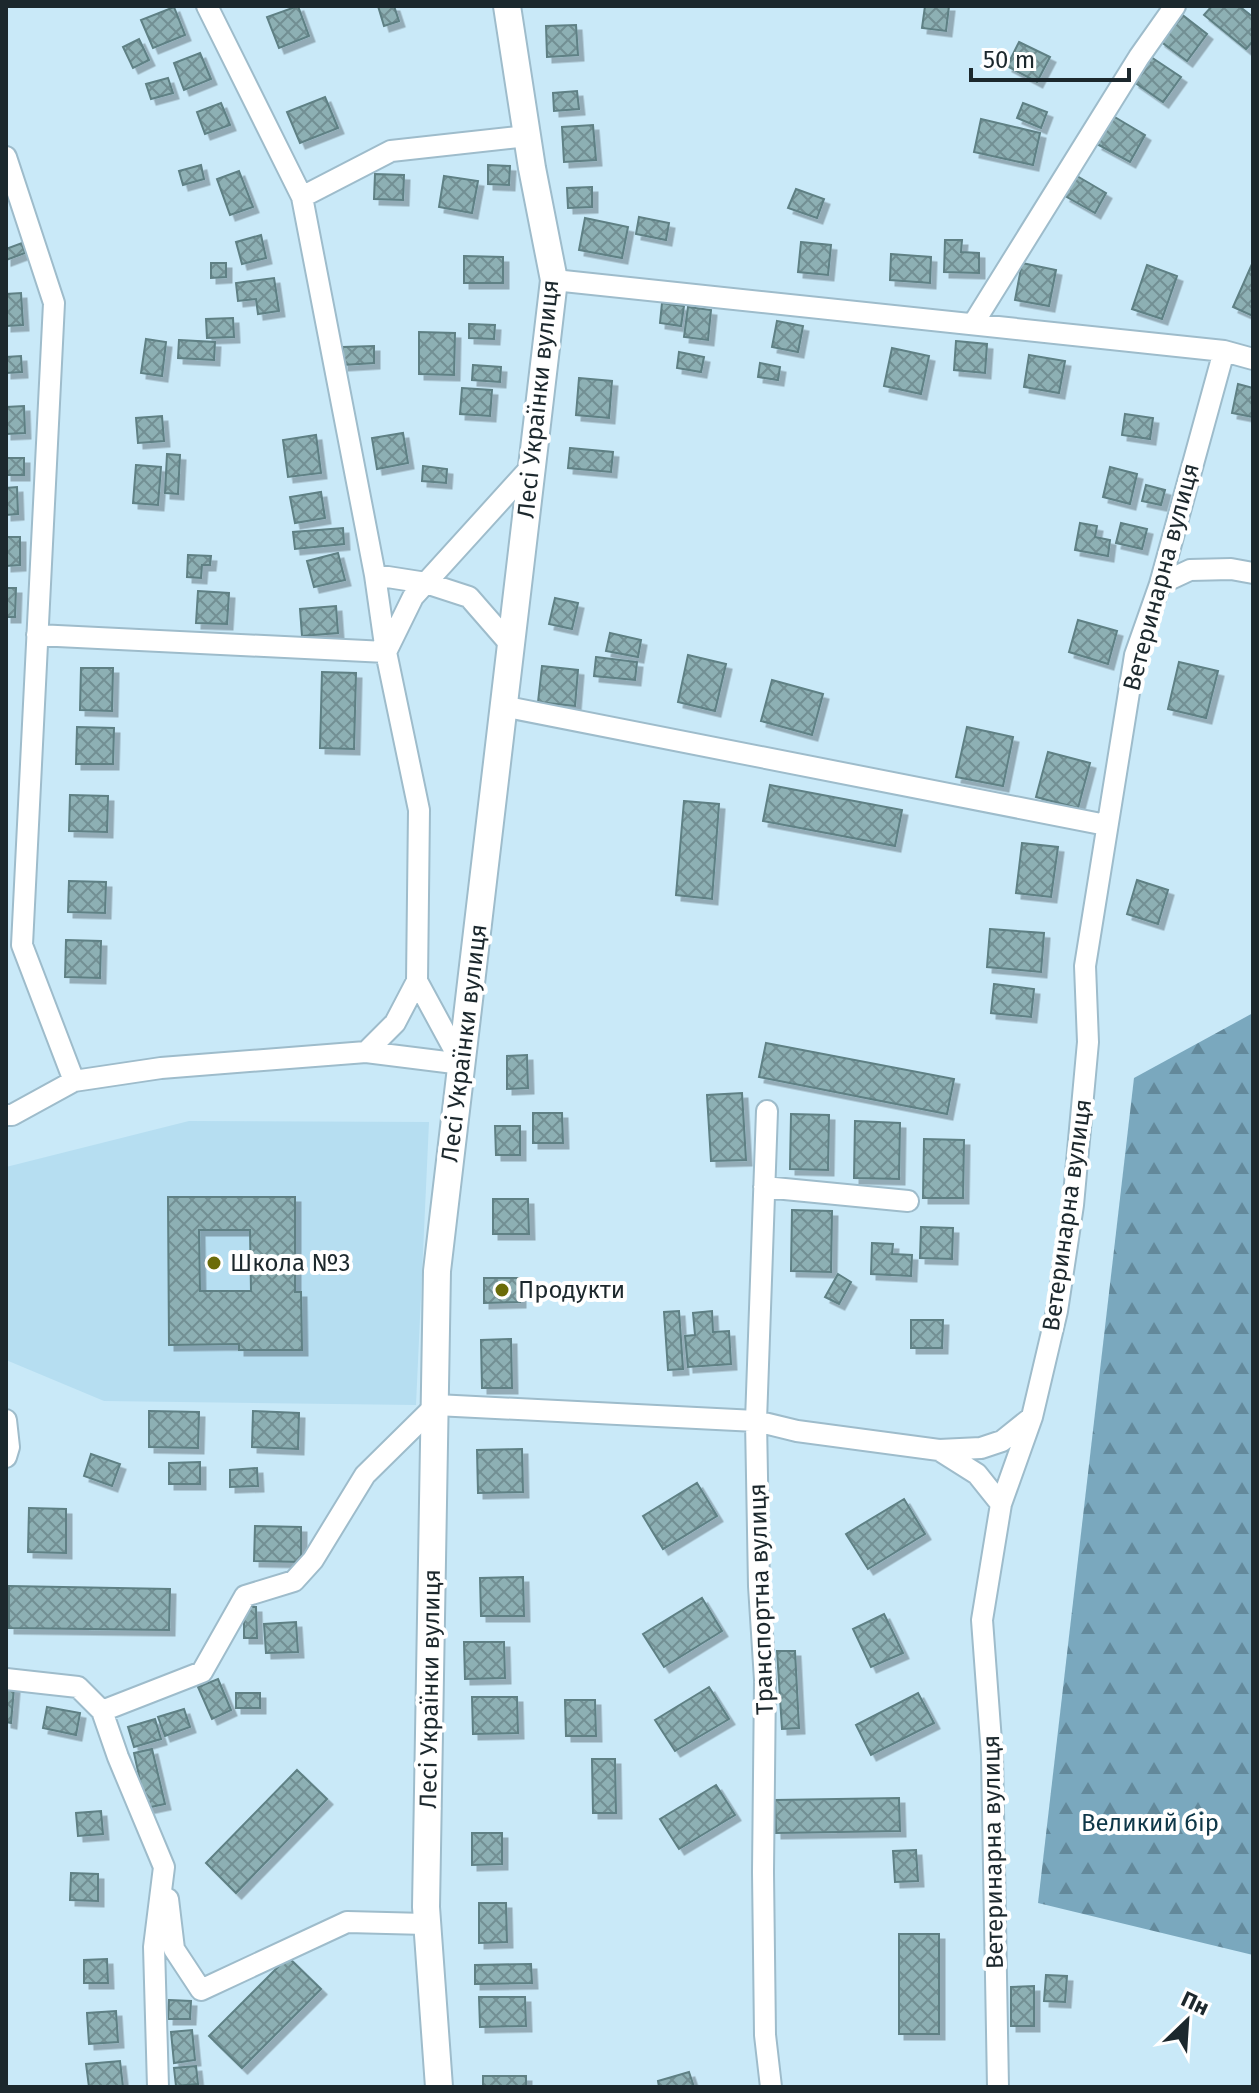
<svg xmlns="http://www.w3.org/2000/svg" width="1259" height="2093" font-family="'Fira Sans',sans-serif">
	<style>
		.built { fill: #b6def1 }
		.forest { fill: url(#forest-firs) }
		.building { fill: url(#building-cross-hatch); stroke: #5e8084; stroke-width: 2; fill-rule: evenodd; filter: url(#shadow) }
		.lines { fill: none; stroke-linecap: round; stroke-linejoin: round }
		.minor-casing { stroke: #9ebccb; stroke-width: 24 }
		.tertiary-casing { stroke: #9ebccb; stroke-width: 30 }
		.minor { stroke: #fff; stroke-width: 20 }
		.tertiary { stroke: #fff; stroke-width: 26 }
		.poi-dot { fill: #6b6b09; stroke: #fff; stroke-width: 3 }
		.labels { text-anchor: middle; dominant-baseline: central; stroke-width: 8; stroke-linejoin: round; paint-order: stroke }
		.street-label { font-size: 24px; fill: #1c282d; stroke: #fff }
		.poi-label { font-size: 24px; fill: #1c282d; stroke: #fff; text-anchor: start }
		.park-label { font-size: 24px; fill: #0e3748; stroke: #fff }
	</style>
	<defs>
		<pattern id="forest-firs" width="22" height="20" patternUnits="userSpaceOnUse" patternTransform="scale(2)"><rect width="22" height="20" fill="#7aa8be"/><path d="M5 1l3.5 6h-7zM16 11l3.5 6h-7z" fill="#63899b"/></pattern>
		<pattern id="building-cross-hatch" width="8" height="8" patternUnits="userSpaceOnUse" patternTransform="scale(2)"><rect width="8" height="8" fill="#8db0b4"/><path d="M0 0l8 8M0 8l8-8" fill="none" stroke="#728f93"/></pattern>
		<filter id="shadow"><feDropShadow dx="5.5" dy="5.5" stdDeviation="0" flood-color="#0004"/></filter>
	</defs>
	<rect width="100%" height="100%" fill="#c9e9f8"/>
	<path class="built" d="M189,1121L429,1122L416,1405L104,1401L6,1360V1167Z"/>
	<path class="forest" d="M1253,1013V1955L1038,1903L1134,1078Z"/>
	<path class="building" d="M298,6L309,36L279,48L267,17Z
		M378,6H394L399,21L384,26Z
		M925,6H949L946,31L922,28Z
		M1212,6H1239L1253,17V41L1246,49L1204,15Z
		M174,7L185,35L153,48L141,20Z
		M1180,13L1207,34L1187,61L1160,41Z
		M576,25L578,55L547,57L546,26Z
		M139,39L149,60L133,68L123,47Z
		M1019,42L1050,57L1037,82L1007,66Z
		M200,53L211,79L184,90L174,63Z
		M1151,57L1181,77L1163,102L1134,82Z
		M168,78L173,93L151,99L146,84Z
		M577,91L579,109L554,111L553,93Z
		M325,97L338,128L300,143L287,112Z
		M221,103L230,125L205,134L197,112Z
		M1023,103L1047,112L1041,128L1017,118Z
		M1113,116L1145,135L1130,162L1097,144Z
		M981,119L1040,133L1033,165L974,152Z
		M593,125L596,160L564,162L562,127Z
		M201,165L204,179L183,185L179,171Z
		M488,165L510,166L509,185L488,184Z
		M239,171L253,207L230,215L217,179Z
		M375,174L404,175L403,200L374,199Z
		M444,176L478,181L472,213L439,207Z
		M1077,176L1106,193L1095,213L1065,196Z
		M592,187V207L568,208L567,188Z
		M796,189L824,199L817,218L788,208Z
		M639,217L669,223L666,240L636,234Z
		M585,218L628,227L622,258L579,250Z
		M261,235L266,258L242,264L236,242Z
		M945,240H962L961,252L979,253V273L944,272Z
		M801,242L831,245L828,275L798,272Z
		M22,243L25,253L6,260V249Z
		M891,254L931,257L930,283L890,280Z
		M464,256L503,257V283H464Z
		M211,263H226V277L211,278Z
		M1022,263L1056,270L1049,306L1015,300Z
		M1252,264L1253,265V316L1233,307Z
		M1147,265L1177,276L1162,319L1132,309Z
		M274,278L279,311L258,314L256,299L238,301L236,283Z
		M21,293L23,325L6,326V294Z
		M662,303L684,306L681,326L660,323Z
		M688,307L711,310L708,340L684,337Z
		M233,318L234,337L207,338L206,319Z
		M777,321L803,326L798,352L772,347Z
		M469,324L495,325L494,339L469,338Z
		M419,332L455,333L454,375L419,374Z
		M146,339L166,342L162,376L141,373Z
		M179,340L215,342L214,360L178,358Z
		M956,341L987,344L985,373L954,370Z
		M374,346V363L343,365V347Z
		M892,348L929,356L921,394L884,386Z
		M679,352L704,357L701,372L677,368Z
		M1029,355L1065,361L1059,393L1024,387Z
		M21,356L22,372L6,373V357Z
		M760,363L780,367L778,380L758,377Z
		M473,365L501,367L500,382L472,380Z
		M579,378L612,381L609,418L576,415Z
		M1238,384L1253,388V417L1232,413Z
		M462,388L492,390L490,416L460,414Z
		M24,406L25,433L6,434V407Z
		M1125,414L1153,418L1150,439L1122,435Z
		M162,416L164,441L138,443L136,418Z
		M403,433L408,463L377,469L372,438Z
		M316,435L321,473L288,477L283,440Z
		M570,448L613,452L611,472L568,468Z
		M167,454L180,455L178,494L165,493Z
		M6,458H24V475H6Z
		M136,465L161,467L158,505L133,503Z
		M423,466L447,469L446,483L422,481Z
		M1110,467L1137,474L1130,504L1103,497Z
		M1146,485L1165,490L1161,505L1142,501Z
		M17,487L18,514L6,515V488Z
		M321,492L325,518L295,523L290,497Z
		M1080,523L1097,526L1095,537L1110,540L1108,556L1075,550Z
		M1121,523L1147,529L1142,549L1116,543Z
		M343,528L344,544L295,549L293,532Z
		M6,537H20V565L6,566Z
		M338,553L345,580L314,587L307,561Z
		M188,555L211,556L210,565H202L201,578L187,577Z
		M6,588H16L15,617H6Z
		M198,591L229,593L227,624L196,623Z
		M555,598L578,603L572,629L549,624Z
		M336,606L338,633L302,636L300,609Z
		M1078,620L1117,631L1108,664L1069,652Z
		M610,633L641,640L638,657L606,651Z
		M688,655L726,664L715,711L678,702Z
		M596,657L637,662L635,680L594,676Z
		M1179,662L1218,671L1206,718L1168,709Z
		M542,666L578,670L575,706L538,702Z
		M81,668H113L112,711L80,710Z
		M322,672L356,673L354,749L320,748Z
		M772,680L823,694L812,735L761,721Z
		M77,727L114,728L113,764H76Z
		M967,727L1013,737L1003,786L956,777Z
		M1048,752L1090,763L1078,808L1036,797Z
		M770,785L902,810L895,846L763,821Z
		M70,795L108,796L107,832L69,831Z
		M684,801L719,804L712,899L676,895Z
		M1022,843L1058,847L1051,897L1016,893Z
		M1137,880L1168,890L1158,924L1127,914Z
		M69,881L106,882L105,913L68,912Z
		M990,929L1044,933L1041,972L987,967Z
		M66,940L101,941L100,978L65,977Z
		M994,984L1034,989L1031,1017L991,1013Z
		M766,1043L954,1079L947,1114L759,1077Z
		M527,1055L528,1088L507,1089V1056Z
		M742,1093L746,1160L711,1161L707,1095Z
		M533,1113H562L563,1143H533Z
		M791,1114L829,1115L828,1170L790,1169Z
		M855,1121L900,1123L899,1179L854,1178Z
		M495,1126H520V1155H496Z
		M924,1139L964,1140L963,1198H923Z
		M168,1197H295V1292H301L302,1350H239V1344L169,1345ZM199,1230H250L251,1291H200Z
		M493,1199H528L529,1234H493Z
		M792,1210L832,1211L831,1272L791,1271Z
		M921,1227L953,1228L952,1259L920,1258Z
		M872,1243L893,1244L892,1254L912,1255L911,1276L871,1274Z
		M838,1274L851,1282L839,1304L825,1297Z
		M484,1278H520V1302L484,1303Z
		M679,1311L683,1369L668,1370L664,1312Z
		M712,1311L713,1332L729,1331L731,1364L688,1367L685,1336L695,1335L693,1313Z
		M911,1320H943L942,1348H911Z
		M511,1339L512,1388H482L481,1340Z
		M149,1411L199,1412L198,1448L149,1447Z
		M253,1411L299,1413L298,1449L252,1447Z
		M522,1449L523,1492L478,1493L477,1450Z
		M91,1454L120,1464L112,1486L84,1476Z
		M200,1462V1484H169V1463Z
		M257,1468L258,1486L230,1487V1470Z
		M697,1483L717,1516L663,1549L643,1516Z
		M904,1499L925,1534L868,1569L846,1534Z
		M29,1508L66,1509V1553L28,1552Z
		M255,1526L301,1527V1562L254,1561Z
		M523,1577L524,1616H481L480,1578Z
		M9,1586L170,1589L169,1630L9,1628Z
		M702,1598L722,1631L664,1667L643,1634Z
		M244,1607H256L257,1638H244Z
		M884,1614L903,1653L871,1667L853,1629Z
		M296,1622L298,1652L266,1653L264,1624Z
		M464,1642H504L505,1678L465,1679Z
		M777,1651H795L799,1728L782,1729Z
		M218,1679L231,1710L212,1719L198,1687Z
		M6,1686L14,1687L11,1723L6,1722Z
		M709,1687L729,1719L675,1751L655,1720Z
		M236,1693H260V1708H236Z
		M918,1693L934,1723L871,1755L856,1725Z
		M472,1697H517L518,1733L473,1734Z
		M565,1700H595L596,1736H566Z
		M47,1707L80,1713L76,1735L43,1728Z
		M184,1709L190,1727L165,1736L158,1717Z
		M155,1719L161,1739L134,1747L128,1727Z
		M152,1749L165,1804L146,1808L134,1753Z
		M592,1759H615L616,1813H593Z
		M297,1770L327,1799L236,1893L206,1863Z
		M716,1785L735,1815L679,1849L660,1819Z
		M899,1798L900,1831L776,1833L775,1800Z
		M101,1811L103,1834L78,1836L76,1813Z
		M472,1833H502V1864L472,1865Z
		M916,1850L918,1881L895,1882L893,1851Z
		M71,1873L98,1874V1901L70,1900Z
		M479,1903H506L507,1942L479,1943Z
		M899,1934H939V2034H899Z
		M288,1957L321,1989L242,2068L209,2036Z
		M107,1959L108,1983H84V1960Z
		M531,1964L532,1983L475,1984V1965Z
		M1046,1975L1067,1976L1065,2002L1044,2001Z
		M1034,1986V2026H1011V1987Z
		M479,1997H525L526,2026L480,2027Z
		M169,2000L191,2001L190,2019H168Z
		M116,2011L118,2042L89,2044L87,2013Z
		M192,2030L195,2060L174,2063L171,2032Z
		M120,2061L123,2087H89L86,2064Z
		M196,2066L198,2084L176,2086L174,2068Z
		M689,2072L694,2087H659L658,2081Z
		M483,2076H526V2087H483Z"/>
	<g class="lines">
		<defs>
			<path id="minor" d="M207,6L302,197L375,575L386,652L419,810L417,981L462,1064
				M6,157L54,303L22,945L74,1081
				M302,197L391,151L527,136
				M554,280L1224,351L1253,359
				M973,324L1139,57L1175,6
				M375,575L426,583L469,597L510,644
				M1160,584L1190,570L1231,569L1253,573
				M37,635L386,652L413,597L532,466
				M502,706L1106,825
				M366,1052L395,1023L417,981
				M767,1111L756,1421L759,1586L765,1680L763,1872L765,2035L771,2087
				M6,1115H12L74,1081L161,1068L366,1052L462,1064
				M764,1187L908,1201
				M6,1420L9,1447L6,1457
				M939,1450L981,1448L1002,1441L1032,1417
				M6,1679L78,1687L102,1711L118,1757L164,1867L154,1947L158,2087
				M102,1711L202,1672L245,1596L294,1581L313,1560L365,1475L436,1405L756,1421L797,1431L939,1450L977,1474L1001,1504
				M168,1899L174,1949L201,1990L347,1922L426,1924
				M998,2087L992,1755L982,1620L1001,1504L1032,1417L1057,1311L1073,1205L1088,1042L1085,966L1135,655L1160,584L1224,351"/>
			<path id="tertiary" d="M439,2087L426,1907L437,1271L554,280L532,168L507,6"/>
		</defs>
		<use href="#minor" class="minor-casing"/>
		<use href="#tertiary" class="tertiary-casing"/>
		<use href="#minor" class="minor"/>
		<use href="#tertiary" class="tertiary"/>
	</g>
	<g class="poi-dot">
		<circle cx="214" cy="1263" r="8"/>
		<circle cx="502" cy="1290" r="8"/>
	</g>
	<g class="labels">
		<g class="street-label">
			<text transform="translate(538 399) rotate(-84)">Лесі Українки вулиця</text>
			<text transform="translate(1161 577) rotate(-75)">Ветеринарна вулиця</text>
			<text transform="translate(464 1043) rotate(-83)">Лесі Українки вулиця</text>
			<text transform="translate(1067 1215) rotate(-82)">Ветеринарна вулиця</text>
			<text transform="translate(761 1599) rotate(-92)">Транспортна вулиця</text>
			<text transform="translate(430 1689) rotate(-89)">Лесі Українки вулиця</text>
			<text transform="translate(993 1852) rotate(-91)">Ветеринарна вулиця</text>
		</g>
		<g class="poi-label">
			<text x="230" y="1263">Школа №3</text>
			<text x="518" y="1290">Продукти</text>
		</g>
		<g class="park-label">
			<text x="1150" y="1823">Великий бір</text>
		</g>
	</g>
	<rect width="1259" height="2093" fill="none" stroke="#1c282d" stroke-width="16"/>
	<g transform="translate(1187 2021) rotate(25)" stroke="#ffffff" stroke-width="6" paint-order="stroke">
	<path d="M0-6L14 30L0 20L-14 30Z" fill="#1c282d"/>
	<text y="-12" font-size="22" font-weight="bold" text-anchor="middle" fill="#1c282d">Пн</text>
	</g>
	<path d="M971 68v12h158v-12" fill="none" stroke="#1c282d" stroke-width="4"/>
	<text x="983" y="68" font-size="24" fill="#1c282d" stroke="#ffffff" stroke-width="6" paint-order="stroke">50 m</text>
</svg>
